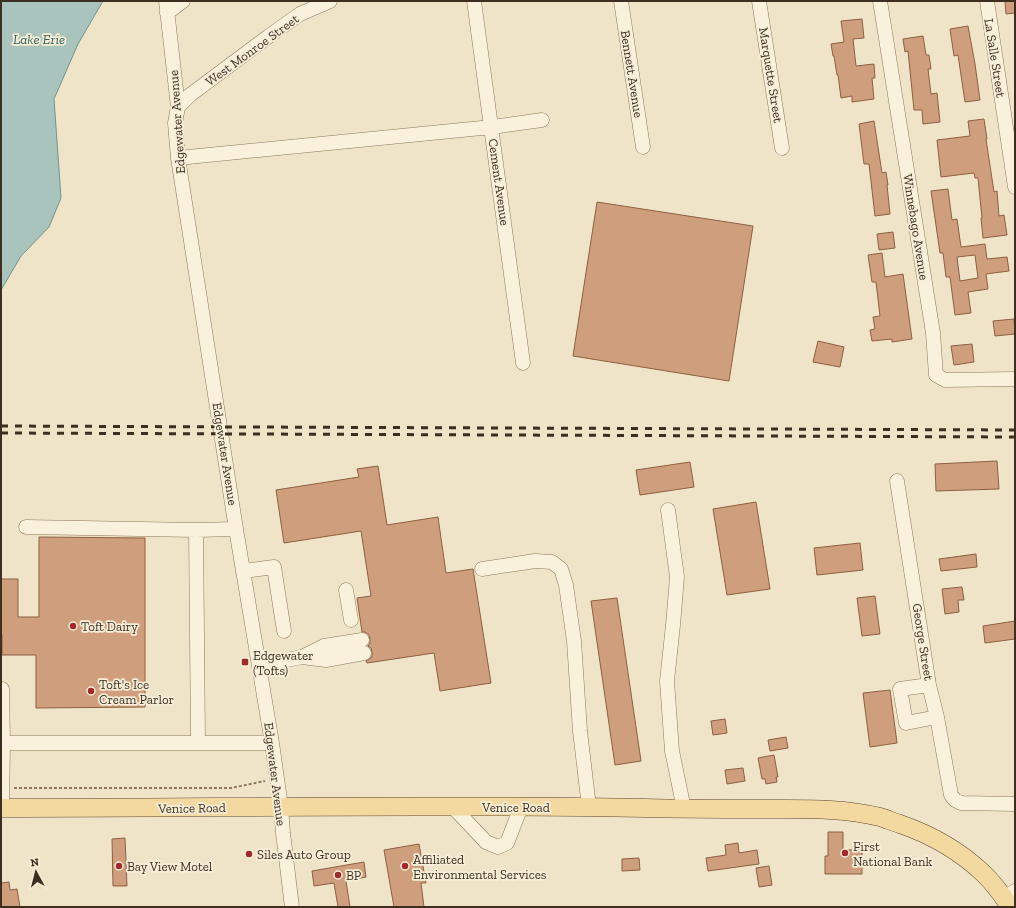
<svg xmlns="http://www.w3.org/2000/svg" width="1016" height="908" font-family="'Zilla Slab',serif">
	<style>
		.water { fill: #a9c4bc; stroke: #6f938a }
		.building { fill: #cf9f7d; stroke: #8d5f41; fill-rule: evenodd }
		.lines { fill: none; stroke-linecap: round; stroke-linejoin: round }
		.minor-casing { stroke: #8d765c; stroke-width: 15 }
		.major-casing { stroke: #5b4430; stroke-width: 19 }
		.path { stroke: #8d765c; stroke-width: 2; stroke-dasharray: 3 2; stroke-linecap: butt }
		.minor { stroke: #faf1dc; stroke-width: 14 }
		.major { stroke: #f3d9a0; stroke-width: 18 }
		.rail { stroke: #3d2e20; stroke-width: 3; stroke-dasharray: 7 7; stroke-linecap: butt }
		.poi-dot { fill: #9e2a2b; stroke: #f7eed8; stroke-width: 1.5 }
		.labels { text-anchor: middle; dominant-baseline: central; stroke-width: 3.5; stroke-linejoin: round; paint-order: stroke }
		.street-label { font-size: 13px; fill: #3d2e20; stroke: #f7eed8 }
		.poi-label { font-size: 13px; fill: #3d2e20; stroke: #f7eed8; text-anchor: start }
		.water-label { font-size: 14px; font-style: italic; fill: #2f5d5a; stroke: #f7eed8 }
	</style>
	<rect width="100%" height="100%" fill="#f0e4c8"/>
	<path class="water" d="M1,1H103L78,44L54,99L61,198L49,227L21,256L1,290Z"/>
	<path class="building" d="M1005,1H1015V13L1006,14Z
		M862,19L864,38L853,39L856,66L874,64L875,78H872L874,99L852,102V96L841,98L838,75H837L834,56H833L831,44L844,42L841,21Z
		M968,26L975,64L980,100L965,102L958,55L954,56L950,29Z
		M923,36L926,55H929L931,69H928L931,94L937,93L940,122L923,124L922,110H914L908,51L905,52L903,39Z
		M984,119L987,139H986L994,192L997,191L999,216L1004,215L1007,235L983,238L981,218H982L978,178H975L974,173L941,177L937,140L970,136L968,121Z
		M874,121L882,173L886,172L888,185H887L890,214L875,216L869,164H864L859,124Z
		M948,189L952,220L957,219L961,247L985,244L987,259L1007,257L1009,271L986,274L988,289L968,292L971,313L955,315L950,277H946L943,253H940L931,191ZM975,255L978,278L960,281L957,257Z
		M597,202L753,226L729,381L573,356Z
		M893,232L895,248L879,250L877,234Z
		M882,253L885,277L903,274L912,339L892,342V339L872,341L870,330L875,329L873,317L880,316L876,282H872L868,255Z
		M1014,319L1015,334L995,336L993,321Z
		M818,341L844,347L840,367L813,362Z
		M972,344L974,362L954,365L951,346Z
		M997,461L999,489L936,491L935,464Z
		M690,462L694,487L640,495L636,470Z
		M378,466L387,525L438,517L446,573L473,569L491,683L440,691L434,653L367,663L366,661L370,659L372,656V652L371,648L368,646L370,643V639L369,635L365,632H362L357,598L371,596L361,531L284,543L276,490L359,477L357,469Z
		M756,502L770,589L727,595L713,509Z
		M39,537L145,538V707L36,708V655H2V635H1V579H18V617H39Z
		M860,543L863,570L817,575L814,548Z
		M976,554L977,567L941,571L939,559Z
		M962,587L964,600H958L959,612L945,614L942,589Z
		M875,596L880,634L862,636L857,598Z
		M617,598L641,761L615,765L591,601Z
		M1015,621V639L985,643L983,626Z
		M890,690L897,743L870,747L863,693Z
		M725,719L727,733L713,735L711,721Z
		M786,737L788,748L770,751L768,740Z
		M774,755L778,777H776L777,782L766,784L765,779H762L758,758Z
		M743,768L745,781L727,784L725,770Z
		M828,832H843V850H862V874H825V856H828Z
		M125,838L127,886H113L112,839Z
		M738,843L739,853L757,850L759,864L708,871L706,858L726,855L725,845Z
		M419,844L426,883H421L424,907H394L384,850Z
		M639,858L640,870L622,871V859Z
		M364,862L366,877L346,881L350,907H338L334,883L314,886L312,871Z
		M769,866L772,885L759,887L756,868Z
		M9,882L10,890L17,889L20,907H1V883Z"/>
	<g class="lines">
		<defs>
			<path id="minor" d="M166,1L178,107L175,123L178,158L236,529L272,743L281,807L283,833L292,907
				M474,1L523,363
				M621,1L643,147
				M759,1L782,148
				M880,1L933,333L936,375L945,380L1015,379
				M987,1L1015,187
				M167,13L183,1
				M178,107L190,95L269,36L300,14L330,1
				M178,158L492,127L542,120
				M897,481L929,685L937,717L951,795L955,800L961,803L1015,804
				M668,510L677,577L673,625L667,681L672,751L684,809
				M26,527L196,530L236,529
				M196,530L198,743
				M482,569L535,561L552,562L561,569L566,585L574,641L580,731L589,807
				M244,571L274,567L284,631
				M346,590L351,620
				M362,640L324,646L302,657L326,660L364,653
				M260,665L302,657
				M929,685L900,689L906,723L937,717
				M2,689L3,743L2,808
				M3,743H272
				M453,807L486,842L498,847L507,843L521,807
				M1004,898L1015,891"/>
			<path id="major" d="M1,808C216,808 430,804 645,808C687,809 729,809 771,809C807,809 844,808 880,817C887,819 893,822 900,824C932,835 960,851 984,874C994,884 1003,896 1010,907"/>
		</defs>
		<use href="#minor" class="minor-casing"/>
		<use href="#major" class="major-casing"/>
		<path class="path" d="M14,788H231L265,781"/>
		<use href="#minor" class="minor"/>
		<use href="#major" class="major"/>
		<path class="rail" d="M1,426L1015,430
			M1,433L1015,437"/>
	</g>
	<g class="poi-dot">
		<circle cx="73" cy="626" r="4"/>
		<rect x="241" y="658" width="8" height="8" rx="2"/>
		<circle cx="91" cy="691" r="4"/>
		<circle cx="845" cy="853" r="4"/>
		<circle cx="249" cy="854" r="4"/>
		<circle cx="119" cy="866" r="4"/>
		<circle cx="405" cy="866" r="4"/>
		<circle cx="338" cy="875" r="4"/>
	</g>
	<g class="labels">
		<g class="street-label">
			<text transform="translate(252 50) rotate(-36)">West Monroe Street</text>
			<text transform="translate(995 58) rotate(81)">La Salle Street</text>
			<text transform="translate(632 74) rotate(81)">Bennett Avenue</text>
			<text transform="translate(771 75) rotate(81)">Marquette Street</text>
			<text transform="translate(177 122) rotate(-94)">Edgewater Avenue</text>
			<text transform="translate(499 182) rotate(82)">Cement Avenue</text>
			<text transform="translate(916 227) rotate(81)">Winnebago Avenue</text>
			<text transform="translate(225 454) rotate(81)">Edgewater Avenue</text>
			<text transform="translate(923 642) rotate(81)">George Street</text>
			<text transform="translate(275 774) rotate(83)">Edgewater Avenue</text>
			<text x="516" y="807">Venice Road</text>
			<text transform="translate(192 808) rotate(-1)">Venice Road</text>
		</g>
		<g class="poi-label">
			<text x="81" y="626">Toft Dairy</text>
			<text x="253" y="655">Edgewater<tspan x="253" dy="15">(Tofts)</tspan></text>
			<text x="99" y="684">Toft's Ice<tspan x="99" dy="15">Cream Parlor</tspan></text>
			<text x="853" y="846">First<tspan x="853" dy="15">National Bank</tspan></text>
			<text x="257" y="854">Siles Auto Group</text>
			<text x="413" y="859">Affiliated<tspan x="413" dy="15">Environmental Services</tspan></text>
			<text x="127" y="866">Bay View Motel</text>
			<text x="346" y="875">BP</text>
		</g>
		<g class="water-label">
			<text x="39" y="39">Lake Erie</text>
		</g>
	</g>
	<rect width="1016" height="908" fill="none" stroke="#3d2e20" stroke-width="4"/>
	<g transform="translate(36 872) rotate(353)" stroke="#f7eed8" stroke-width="3" paint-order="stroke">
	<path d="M0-3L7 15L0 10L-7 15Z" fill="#3d2e20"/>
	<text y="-6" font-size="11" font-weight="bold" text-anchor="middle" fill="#3d2e20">N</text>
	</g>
</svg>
